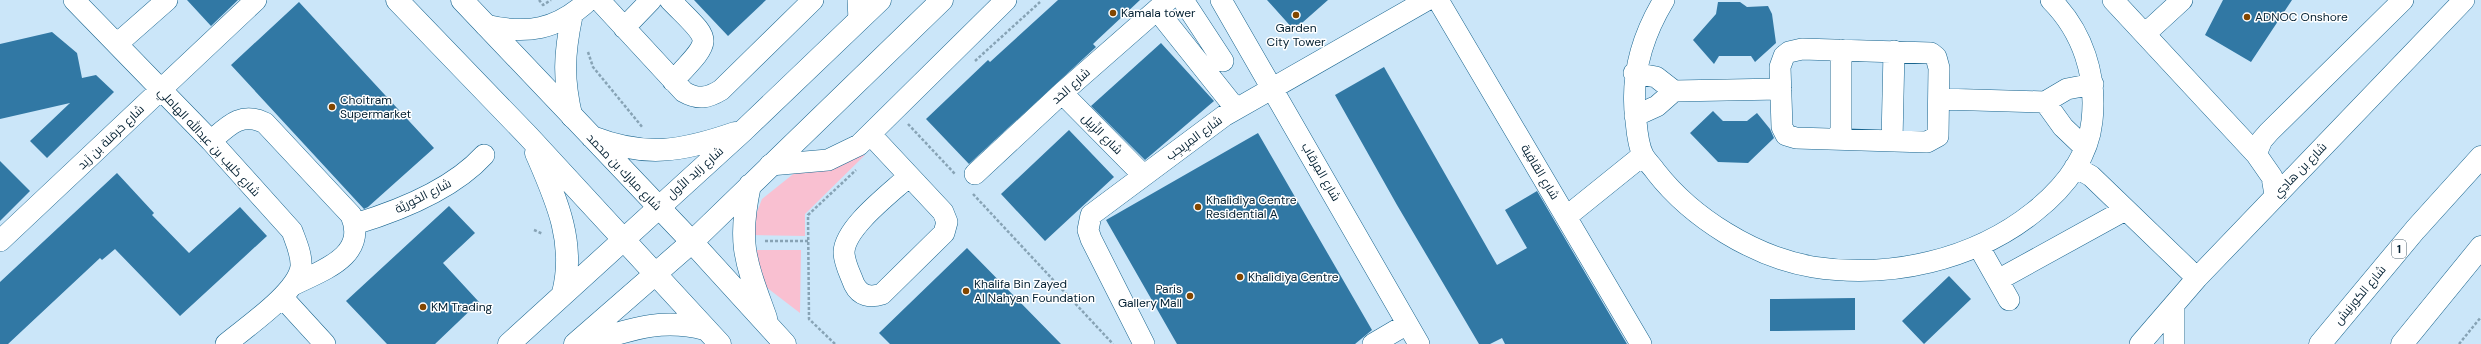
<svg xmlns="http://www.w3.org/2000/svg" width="2481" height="344" font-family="'DM Sans',Cairo,sans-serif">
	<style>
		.green { fill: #f9c0d1 }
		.building { fill: #3178a4 }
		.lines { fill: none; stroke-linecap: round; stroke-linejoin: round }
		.minor-casing { stroke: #18648e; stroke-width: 22 }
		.major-casing { stroke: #18648e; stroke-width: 23 }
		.highway-casing { stroke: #18648e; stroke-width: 23 }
		.path { stroke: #87a3b5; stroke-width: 2.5; stroke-dasharray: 3 2; stroke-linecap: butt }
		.minor { stroke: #fff; stroke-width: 21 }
		.major { stroke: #fff; stroke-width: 22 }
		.highway { stroke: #fff; stroke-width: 22 }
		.poi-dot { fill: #824600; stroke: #fff; stroke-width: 1.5 }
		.labels { text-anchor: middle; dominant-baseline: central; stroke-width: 3; stroke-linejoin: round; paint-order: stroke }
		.shield { fill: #fff; stroke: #4e626f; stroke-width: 1 }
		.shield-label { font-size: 11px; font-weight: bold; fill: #021f31 }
		.poi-label { font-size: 12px; fill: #021f31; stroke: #fff; text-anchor: start }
		.street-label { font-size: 12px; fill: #021f31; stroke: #fff }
	</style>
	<rect width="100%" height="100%" fill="#cbe6f9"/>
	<path class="green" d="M849,155H865L805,214V236L748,235L762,199L807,163Z
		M747,250H801L800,313L766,287Z"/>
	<path class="building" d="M187,0H238L211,26Z
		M694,0H766L728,36Z
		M1058,0H1140L1093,44L1096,47L969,164L926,119L988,60L990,62Z
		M1267,0H1328L1294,30Z
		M2223,0H2292L2251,62L2205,35Z
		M299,2L434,148L368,207L364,209L231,65Z
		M1718,2H1740L1747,7L1768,6L1772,14L1776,43L1755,62L1751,56H1719L1714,64L1693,40L1716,14Z
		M52,32L77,53L82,78L96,75L114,92L47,158L30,141L70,103L0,119V44Z
		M1161,43L1214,101L1145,160L1091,106Z
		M1384,67L1497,265L1527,248L1505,210L1537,191L1627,344H1505L1502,338L1490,344H1479L1397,205L1335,95Z
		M1713,111L1723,121H1747L1757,113L1770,129L1774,138L1748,163L1718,162L1690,133Z
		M1069,130L1114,177L1045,241L1001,194Z
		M1258,133L1372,330L1355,344H1177L1106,220Z
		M0,161L30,191L0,221Z
		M117,173L154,213L152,215L189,253L240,207L267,236L180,316L115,249L102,260L100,258L8,344H0V282Z
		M449,206L475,233L443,263L479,302L435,344H387L346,301Z
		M967,248L1061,344H890L879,333Z
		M1949,276L1971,299L1924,344L1902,321Z
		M1855,298V330L1770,331V299Z"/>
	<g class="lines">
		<defs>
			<path id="minor" d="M74,0L211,141L292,231C296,242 302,255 301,267C297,293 246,327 226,344
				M599,0L684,92C698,100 708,98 721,90L813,0
				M670,0C712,43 715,36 673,81
				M858,0L859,20
				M1183,0L1223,61
				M1221,0L1419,344
				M1438,0L1641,344
				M1664,0C1641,38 1630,77 1636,121C1637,132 1638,145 1643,155C1646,161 1652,166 1656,172C1692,218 1754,257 1813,267C1890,279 1974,260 2034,212C2063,189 2088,158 2092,121C2097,76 2083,32 2051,0
				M2113,0L2256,154L2272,177L2275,195
				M1157,10L1236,109
				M485,25C527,35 557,30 589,0
				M624,28L651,0
				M2145,34L2182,0
				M117,44L167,0
				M1802,49L1931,53L1936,57L1939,68L1938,136L1927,142L1796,138L1786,135L1782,127L1780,67L1784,56L1789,52Z
				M1841,50V139
				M1634,73L1656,77L1674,91
				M1062,93L1143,175
				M1940,99L2045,102L2067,89L2093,84
				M2045,102L2063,127L2085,148
				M1635,116L1657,106L1674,91L1781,89
				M572,117C563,79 564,54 572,16
				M871,135L943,212L947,222L944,233L882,294C870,298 860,296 854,284C850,273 844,263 844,252C845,227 891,193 909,176
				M211,141C228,126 241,111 265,123L351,215C368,256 323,270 293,285
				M1892,141L1894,51
				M2256,154L2262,140L2269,132L2403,0
				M770,165L828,160L859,145L1006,0
				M2075,167L2091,176L2197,278
				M975,174L1062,93L1168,0
				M1566,217L1643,155
				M355,224C398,211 453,189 484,155
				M0,241L256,0
				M1979,247L2009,300
				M1998,280L2125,210
				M282,297L325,344
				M2174,306V344
				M1144,344L1091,239L1088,230L1091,215L1224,116L1427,0
				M1373,344L1407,324
				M2140,344L2197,278L2464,0"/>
			<path id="major" d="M397,0L529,137L720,344
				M462,0L692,242L785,344
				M592,137C646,158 683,151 735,133
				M536,153C556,199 576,242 563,293
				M750,185C737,245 746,262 766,318
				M509,344L744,130L880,0
				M575,344L692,242L942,0
				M583,344C627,331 659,317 705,329"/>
			<path id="highway" d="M2320,344L2415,230L2481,157
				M2402,344L2481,247"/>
		</defs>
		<use href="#minor" class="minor-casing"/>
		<use href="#major" class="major-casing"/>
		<use href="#highway" class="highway-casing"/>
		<path class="path" d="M539,0L543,5L551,0
			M588,52L593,67L643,128
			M975,61L1040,2
			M908,124L955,174
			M973,194L1113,344
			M534,230L543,234
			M765,241H809
			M835,344L809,319L808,215L856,170
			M2459,344L2481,317"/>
		<use href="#minor" class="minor"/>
		<use href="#major" class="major"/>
		<use href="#highway" class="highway"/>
	</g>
	<g class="poi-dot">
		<circle cx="1113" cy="13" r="4"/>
		<circle cx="1296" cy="15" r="4"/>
		<circle cx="2247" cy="17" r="4"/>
		<circle cx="332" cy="107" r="4"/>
		<circle cx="1198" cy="207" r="4"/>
		<circle cx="1240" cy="277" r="4"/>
		<circle cx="966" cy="291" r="4"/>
		<circle cx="1190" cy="296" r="4"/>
		<circle cx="423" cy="307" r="4"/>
	</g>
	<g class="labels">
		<rect class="shield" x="2392" y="240" width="14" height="18" rx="3"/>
		<g class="shield-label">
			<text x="2399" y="249">1</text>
		</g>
		<g class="poi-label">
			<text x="1121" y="13">Kamala tower</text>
			<text x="2255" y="17">ADNOC Onshore</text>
			<text x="1296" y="28" text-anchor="middle">Garden<tspan x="1296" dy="14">City Tower</tspan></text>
			<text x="340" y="100">Choitram<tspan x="340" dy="14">Supermarket</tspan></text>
			<text x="1206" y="200">Khalidiya Centre<tspan x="1206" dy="14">Residential A</tspan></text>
			<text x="1248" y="277">Khalidiya Centre</text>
			<text x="974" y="284">Khalifa Bin Zayed<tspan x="974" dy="14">Al Nahyan Foundation</tspan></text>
			<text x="1182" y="289" text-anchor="end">Paris<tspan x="1182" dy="14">Gallery Mall</tspan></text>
			<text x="431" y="307">KM Trading</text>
		</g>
		<g class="street-label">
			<text transform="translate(1071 86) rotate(-42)">شارع الحَد</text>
			<text transform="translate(1102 134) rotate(45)">شارع الزِّبِيل</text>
			<text transform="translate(111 137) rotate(-44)">شارع حَرمَلة بن زَيد</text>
			<text transform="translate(1194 138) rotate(-36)">شارع المِرِيجِب</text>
			<text transform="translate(209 142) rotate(47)">شارع كليب بن عبدالله الهاملي</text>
			<text transform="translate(2300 170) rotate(-46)">شارع بن هادِي</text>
			<text transform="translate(624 172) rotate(46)">شارع مبارك بن محمد</text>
			<text transform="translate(1321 172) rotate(60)">شارع المِرقاب</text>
			<text transform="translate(1540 172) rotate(59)">شارع القافِية</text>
			<text transform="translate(695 173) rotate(-42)">شارع زايد الأول</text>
			<text transform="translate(423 196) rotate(-27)">شارع الحُوريَّة</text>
			<text transform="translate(2360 295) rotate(-50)">شارع الكورنيش</text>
		</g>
	</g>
</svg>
